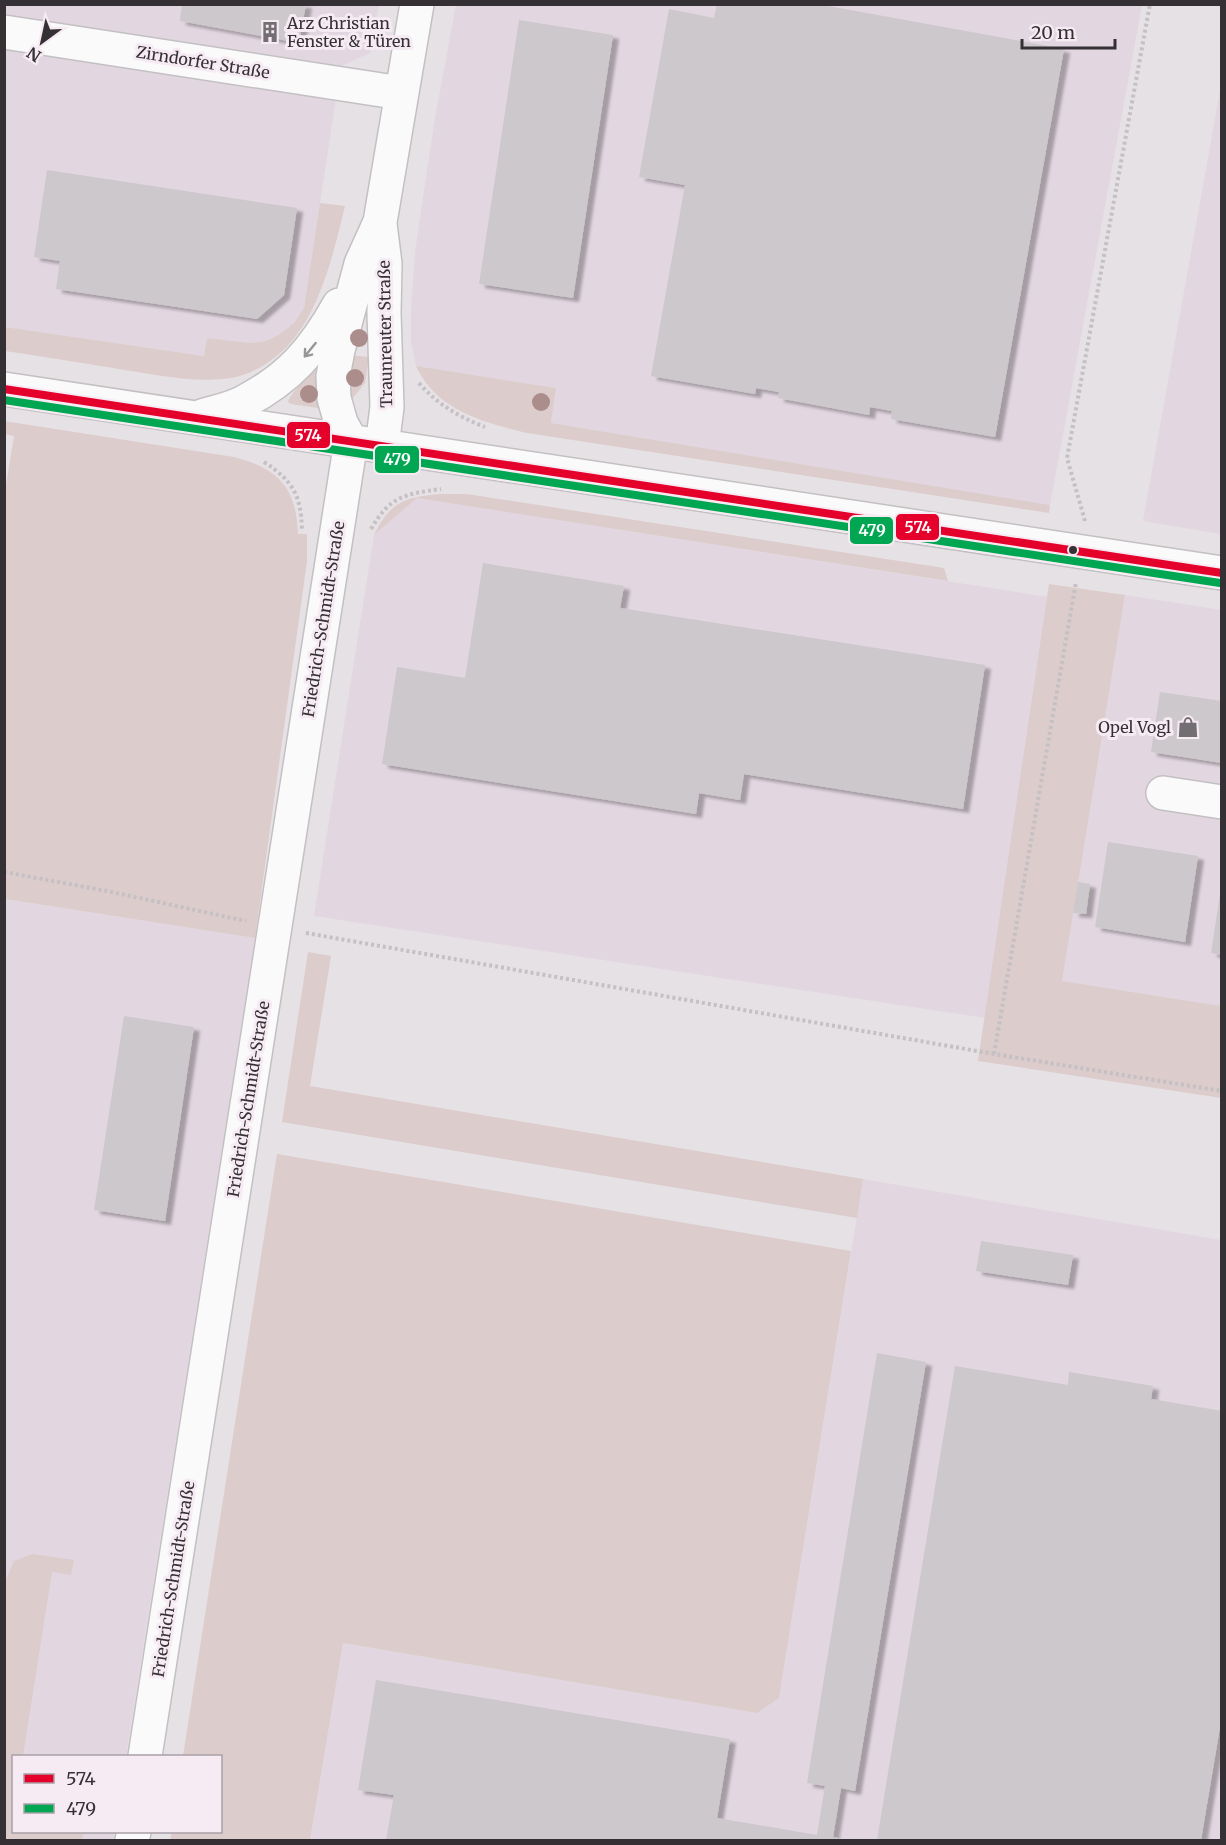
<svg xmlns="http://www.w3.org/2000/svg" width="1226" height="1845" font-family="Merriweather,serif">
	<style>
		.built { fill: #e2d6e0 }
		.green { fill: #dcc }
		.building { fill: #ccc8cc; filter: url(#shadow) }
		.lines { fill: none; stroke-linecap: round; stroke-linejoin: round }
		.minor-casing { stroke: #c3c0c2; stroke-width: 36 }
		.path { stroke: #c4c0c3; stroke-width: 4; stroke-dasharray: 3 3; stroke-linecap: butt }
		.minor { stroke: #fbfafb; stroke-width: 33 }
		.bus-1-casing { stroke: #f7ebf3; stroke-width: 12 }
		.bus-2-casing { stroke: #f7ebf3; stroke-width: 12 }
		.bus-1 { stroke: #e4002b; stroke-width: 8 }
		.bus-2 { stroke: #00a651; stroke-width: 8 }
		.tree { fill: #ab8d8c }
		.oneway { stroke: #989598 }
		.bus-dot { fill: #353034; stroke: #f7ebf3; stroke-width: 2 }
		.labels { text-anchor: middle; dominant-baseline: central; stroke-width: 6; stroke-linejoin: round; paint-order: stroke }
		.poi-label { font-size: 16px; fill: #353034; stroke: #f7ebf3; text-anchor: start }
		.street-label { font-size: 16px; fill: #353034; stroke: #f7ebf3 }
		.line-badge { stroke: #f7ebf3; stroke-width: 2 }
		.badge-label { font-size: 16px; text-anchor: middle; font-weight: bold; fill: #fff }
	</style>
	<defs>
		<filter id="shadow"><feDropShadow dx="6" dy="4" stdDeviation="1.5" flood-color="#0004"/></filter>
	</defs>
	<rect width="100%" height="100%" fill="#e6e1e5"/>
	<path class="built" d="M4,5H379L370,53L337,68L5,16Z
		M456,5H1142L1050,505L551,423L556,388L416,366L411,342V313L415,252L435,118Z
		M4,48L336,98L304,308L294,323L280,334L266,341L251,343L207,338L204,356L5,327Z
		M1221,85V534L1143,521Z
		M417,498L1048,597L985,1018L314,916L374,535Z
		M1125,595L1221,610V1006L1061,981Z
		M4,899L255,938L126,1756H14V1832H115L113,1840H5Z
		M863,1179L1221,1240V1840H310L343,1643L756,1713L779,1698Z"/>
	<path class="green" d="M320,203L345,206C335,248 322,303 295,337C280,357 255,374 231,378C198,383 163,376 131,371C89,364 47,357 5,351V327L204,356L207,338L251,343L266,341L280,334L294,323L304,308Z
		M349,355L369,357L365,383L352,399L348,398Z
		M416,366L556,388L551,423L1050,505L1049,513L527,433C483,422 437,411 416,366Z
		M318,369L322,405L318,408L291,404L288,402C289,395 311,372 318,369Z
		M4,421L234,457C279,469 296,487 298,534H307V561L255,938L5,899L4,497L14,436L5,434Z
		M441,494H467L944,568L948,581L417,498L374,535C390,502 405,497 441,494Z
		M1049,584L1125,595L1062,981L1221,1006V1098L978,1061Z
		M308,952L331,956L310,1086L863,1179L857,1218L282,1122Z
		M277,1154L851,1251L779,1698L757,1713L343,1643L310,1840H170L172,1832H220V1756H183Z
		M32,1554L74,1560L71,1575L52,1572L23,1756H14V1832H84L82,1840H5V1582L14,1561Z"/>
	<path class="building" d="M182,4H306L299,43L180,21Z
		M717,4H817L1064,49L995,437L891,419L892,411L870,407L869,415L778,398L779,392L756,388L755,394L651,376L685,185L639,177L669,9L714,18Z
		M519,20L613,35L573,298L479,284Z
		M47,170L297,208L284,295L257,319L56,289L60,261L34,257Z
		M483,563L624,586L620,608L985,665L963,809L744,774L740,800L699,793L696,814L382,764L397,667L465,678Z
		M1160,692L1222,701V763L1151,752Z
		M1108,842L1198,856L1185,942L1095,927Z
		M1078,882L1090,884L1086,914L1073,913Z
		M1220,894L1222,895V955L1211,953Z
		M124,1016L194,1027L165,1221L94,1210Z
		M981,1241L1073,1255L1068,1285L976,1271Z
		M877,1353L926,1362L855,1791L841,1788L833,1837L847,1840H386L394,1795L358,1790L376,1680L730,1739L717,1818L817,1835L825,1786L807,1783Z
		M955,1366L1068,1385L1069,1372L1153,1386L1151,1399L1222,1411V1715L1201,1840H877Z"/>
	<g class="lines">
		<defs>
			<path id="minor" d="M4,32L401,93
				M380,224L385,264L384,313L387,407L382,446
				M4,389L1222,573
				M202,416C215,412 230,409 242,403C289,379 314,350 339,305
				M1163,793L1222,802
				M145,1756L351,441L341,423L334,398L333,376L338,350L361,264L380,222L417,4
				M132,1840L134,1832"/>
		</defs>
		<use href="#minor" class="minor-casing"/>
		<path class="path" d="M419,383C437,404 459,417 485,427
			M264,462C293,481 301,495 302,530
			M1085,521L1067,458L1150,4
			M371,529C390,496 405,494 441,489
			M4,872L107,891L246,921
			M306,933L994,1054L1222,1091
			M994,1054L1076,582"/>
		<use href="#minor" class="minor"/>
		<defs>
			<path id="bus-1" d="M4,389L1222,573"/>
			<path id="bus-2" d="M4,400L1220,583"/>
		</defs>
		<use href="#bus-1" class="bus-1-casing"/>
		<use href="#bus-2" class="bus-2-casing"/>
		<use href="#bus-1" class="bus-1"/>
		<use href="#bus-2" class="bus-2"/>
	</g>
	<g class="tree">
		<circle cx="359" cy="338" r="9"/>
		<circle cx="355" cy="378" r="9"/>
		<circle cx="309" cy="394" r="9"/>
		<circle cx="541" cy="402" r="9"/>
	</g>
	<defs><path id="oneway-shaft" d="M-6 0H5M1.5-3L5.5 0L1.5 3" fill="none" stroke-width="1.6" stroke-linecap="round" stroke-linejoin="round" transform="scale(1.5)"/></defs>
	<use class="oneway" href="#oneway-shaft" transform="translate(310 350) rotate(129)"/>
	<defs>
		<symbol id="building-bare" viewBox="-9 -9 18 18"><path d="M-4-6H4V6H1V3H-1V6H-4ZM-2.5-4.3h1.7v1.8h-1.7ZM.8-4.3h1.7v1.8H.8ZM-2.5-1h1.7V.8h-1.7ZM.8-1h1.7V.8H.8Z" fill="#736e72" stroke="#f7ebf3" stroke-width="2.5" paint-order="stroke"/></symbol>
		<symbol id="shop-bare" viewBox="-9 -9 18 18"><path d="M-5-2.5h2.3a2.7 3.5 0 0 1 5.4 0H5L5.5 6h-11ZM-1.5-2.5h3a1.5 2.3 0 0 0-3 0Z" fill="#736e72" stroke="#f7ebf3" stroke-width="2.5" paint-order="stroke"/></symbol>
	</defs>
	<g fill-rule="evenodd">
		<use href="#building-bare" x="255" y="17" width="30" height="30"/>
		<use href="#shop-bare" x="1173" y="712" width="30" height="30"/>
	</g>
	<circle class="bus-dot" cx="1073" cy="550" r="5"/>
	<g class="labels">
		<g class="poi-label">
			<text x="287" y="23">Arz Christian<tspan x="287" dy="18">Fenster &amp; Türen</tspan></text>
			<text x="1171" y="727" text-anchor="end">Opel Vogl</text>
		</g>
		<g class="street-label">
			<text transform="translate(203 62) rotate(9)">Zirndorfer Straße</text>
			<text transform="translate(385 334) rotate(-91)">Traunreuter Straße</text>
			<text transform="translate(323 619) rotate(-81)">Friedrich-Schmidt-Straße</text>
			<text transform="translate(248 1099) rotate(-81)">Friedrich-Schmidt-Straße</text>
			<text transform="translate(173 1579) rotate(-81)">Friedrich-Schmidt-Straße</text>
		</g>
	</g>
	<g class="line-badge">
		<rect x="286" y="421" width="45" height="28" rx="6" fill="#e4002b"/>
		<rect x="374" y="445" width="46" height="29" rx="6" fill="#00a651"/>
		<rect x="895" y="513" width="45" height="28" rx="6" fill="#e4002b"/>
		<rect x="849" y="516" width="45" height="29" rx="6" fill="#00a651"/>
	</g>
	<g class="badge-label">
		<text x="308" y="441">574</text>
		<text x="397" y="465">479</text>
		<text x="918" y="533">574</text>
		<text x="872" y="536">479</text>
	</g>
	<rect width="1226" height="1845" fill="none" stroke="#353034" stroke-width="12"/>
	<rect x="12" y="1755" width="210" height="78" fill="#f7ebf3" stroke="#a9a0a7" stroke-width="1.5"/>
	<rect x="24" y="1774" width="30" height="9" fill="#e4002b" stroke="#a9a0a7" stroke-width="1.5"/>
	<text x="66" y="1785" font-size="18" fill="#353034">574</text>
	<rect x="24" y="1804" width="30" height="9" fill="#00a651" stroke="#a9a0a7" stroke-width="1.5"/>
	<text x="66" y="1815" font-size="18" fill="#353034">479</text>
	<g transform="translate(42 42) rotate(213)" stroke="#f7ebf3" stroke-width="4.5" paint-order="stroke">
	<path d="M0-4.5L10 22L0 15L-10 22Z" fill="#353034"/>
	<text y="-9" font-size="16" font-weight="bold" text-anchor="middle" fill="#353034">N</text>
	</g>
	<path d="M1022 39v9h93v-9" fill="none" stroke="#353034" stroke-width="3"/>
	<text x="1031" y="39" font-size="18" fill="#353034" stroke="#f7ebf3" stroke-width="4.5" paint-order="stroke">20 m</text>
</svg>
